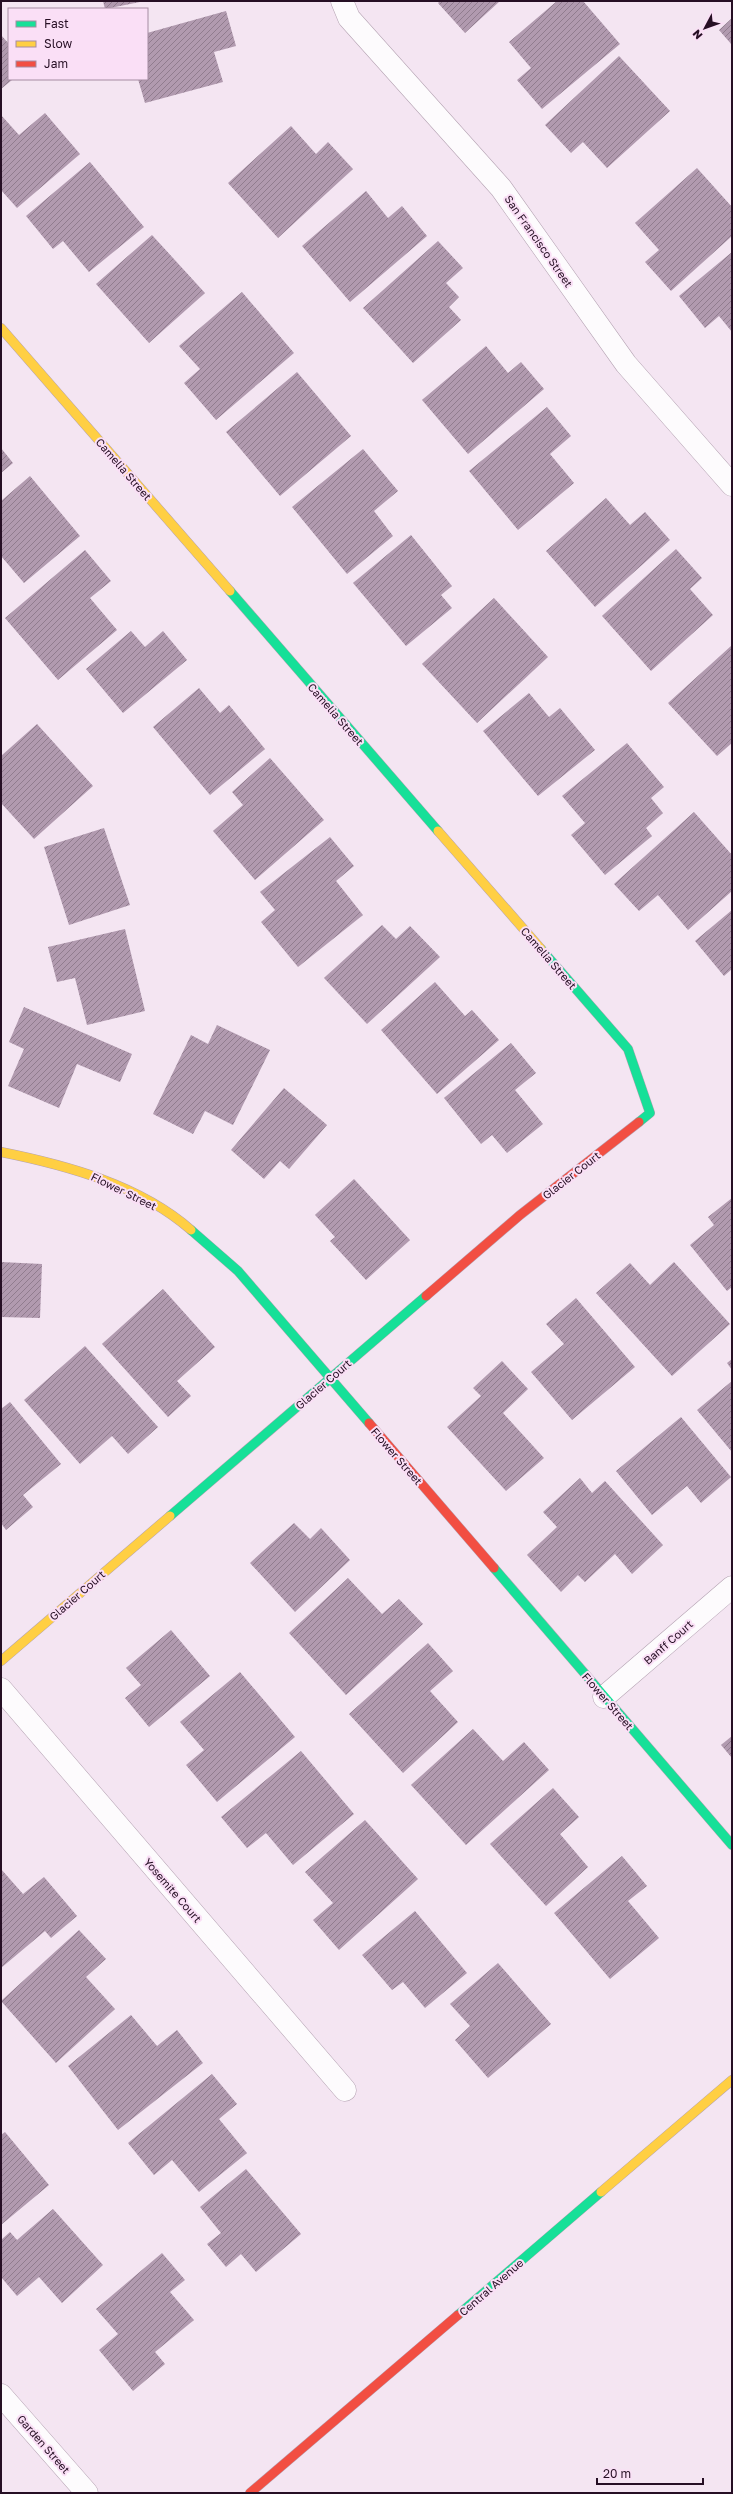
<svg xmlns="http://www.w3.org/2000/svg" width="733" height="2494" font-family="'Golos Text',sans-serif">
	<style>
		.building { fill: url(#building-hatch) }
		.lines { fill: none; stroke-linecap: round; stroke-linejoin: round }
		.street-casing { stroke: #b4a2b2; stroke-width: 23 }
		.fast-casing { stroke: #b4a2b2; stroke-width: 10 }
		.slow-casing { stroke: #b4a2b2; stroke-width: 10 }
		.jam-casing { stroke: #b4a2b2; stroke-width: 10 }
		.street { stroke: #fdfbfd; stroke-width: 22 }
		.fast { stroke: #16e098; stroke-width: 9 }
		.slow { stroke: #ffcf43; stroke-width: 9 }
		.jam { stroke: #f24e42; stroke-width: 9 }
		.labels { text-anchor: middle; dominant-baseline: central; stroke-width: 4; stroke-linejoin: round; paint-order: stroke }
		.street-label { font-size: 11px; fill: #260f24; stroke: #fadff6 }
	</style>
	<defs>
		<pattern id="building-hatch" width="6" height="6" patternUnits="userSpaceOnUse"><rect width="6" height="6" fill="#b19aaf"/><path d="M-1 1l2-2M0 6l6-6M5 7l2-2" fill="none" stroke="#907c8e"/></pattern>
	</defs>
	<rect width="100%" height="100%" fill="#f4e5f2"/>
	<path class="building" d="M103,1H140V2L105,9Z
		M440,1H500L465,33L438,3Z
		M557,1H583L620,44L542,109L517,80L531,68L509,42Z
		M226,11L236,46L214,52L223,82L145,103L138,79H147V33Z
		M732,18V45L719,30Z
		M1,35L9,44V79L12,80L1,89Z
		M619,56L670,111L607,168L583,142L571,153L545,125Z
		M45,113L80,154L17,208L1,190V115L19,135Z
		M291,126L316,154L328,142L353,169L278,238L228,183Z
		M90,162L144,227L89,272L63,241L53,249L26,216Z
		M697,168L732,207V236L671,291L645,262L659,250L635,223Z
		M366,191L388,218L402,206L427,236L350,302L302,246Z
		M152,235L205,293L149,343L96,284Z
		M438,241L463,268L446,283L459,297L449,307L461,320L413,363L363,308Z
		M732,252V332L719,316L705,328L679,296Z
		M242,292L294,353L216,420L184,383L200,369L179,346Z
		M486,346L508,373L521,362L544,389L468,454L422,400Z
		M297,372L351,436L280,496L226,432Z
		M547,407L571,436L550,454L574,483L518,530L469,471Z
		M1,448L13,463L1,473Z
		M363,449L398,491L374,511L393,536L347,574L292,507Z
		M30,476L80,536L24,583L1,556V501Z
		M606,498L630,525L645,512L670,540L595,607L546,551Z
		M411,535L452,586L441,595L452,608L406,646L353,583Z
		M676,549L702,578L690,589L713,615L651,671L602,616Z
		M85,550L111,581L90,598L117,630L58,680L5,618Z
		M494,598L548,657L477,723L422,664Z
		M131,631L145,647L163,631L187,660L123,713L86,669Z
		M731,646L732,743L717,756L668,703Z
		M199,688L220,713L229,705L265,749L210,795L153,727Z
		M529,693L549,717L560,708L595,750L538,796L483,731Z
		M37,724L93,786L34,839L1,803V756Z
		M627,743L664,787L651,798L663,813L646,828L652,836L605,875L571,835L585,823L562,796Z
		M270,758L324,820L255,880L213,831L243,805L232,792Z
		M694,812L732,855V891L688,930L658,895L639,911L614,884Z
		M104,828L130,905L69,925L44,847Z
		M330,837L354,866L336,881L363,915L298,967L261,922L275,910L260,892Z
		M732,910V969L724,976L695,941Z
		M382,925L396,939L410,926L440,957L367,1024L324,978Z
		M125,929L145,1011L87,1025L75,978L57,982L48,947Z
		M435,982L465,1016L472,1010L499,1040L437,1094L381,1030Z
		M24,1007L132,1054L120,1082L77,1064L59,1108L8,1086L24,1049L9,1042Z
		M217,1025L270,1050L233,1125L205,1111L193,1134L153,1114L191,1035L208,1044Z
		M511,1043L536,1073L515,1090L543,1124L507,1153L492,1135L481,1144L444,1098Z
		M284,1088L327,1125L289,1169L280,1161L264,1179L231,1150Z
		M354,1179L410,1240L366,1280L330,1241L335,1237L315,1215Z
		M732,1198V1287L727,1291L690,1245L714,1225L708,1217Z
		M1,1262L42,1264L40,1318L1,1317Z
		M674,1262L730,1324L672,1376L596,1293L630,1263L650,1285Z
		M163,1289L215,1347L177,1381L191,1396L168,1417L102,1344Z
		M576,1298L635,1367L572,1420L531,1372L564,1344L546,1324Z
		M85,1346L158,1427L128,1454L112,1436L80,1464L24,1400Z
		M732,1359V1370L727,1363Z
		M502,1361L528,1389L503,1413L544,1458L506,1491L447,1427L481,1396L473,1388Z
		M732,1381V1452L697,1410Z
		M10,1402L61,1464L23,1495L33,1507L6,1530L1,1523V1409Z
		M681,1417L731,1477L701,1503L687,1486L652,1515L616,1471Z
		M580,1478L592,1493L605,1481L663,1545L632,1574L615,1554L585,1582L578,1575L561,1592L527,1555L557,1527L543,1512Z
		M294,1523L310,1539L321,1528L350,1560L295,1612L250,1563Z
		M348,1578L382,1614L399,1599L423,1624L346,1695L289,1633Z
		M171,1630L210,1676L149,1727L125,1698L141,1685L126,1668Z
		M428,1643L453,1671L430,1691L458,1722L403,1773L349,1714Z
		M240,1672L295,1737L217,1802L186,1765L204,1750L180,1722Z
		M473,1729L503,1761L524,1742L549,1770L466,1845L411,1785Z
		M732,1736V1758L721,1745Z
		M301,1751L354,1814L293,1865L266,1833L247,1848L221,1817Z
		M553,1788L579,1817L560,1834L588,1867L546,1906L490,1844Z
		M365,1820L418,1879L339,1950L313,1920L333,1903L305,1872Z
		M622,1856L647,1886L628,1901L659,1938L610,1979L554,1913Z
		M1,1869L23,1894L44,1877L77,1916L51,1938L45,1931L1,1968Z
		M415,1911L467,1973L425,2008L403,1982L392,1990L362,1955Z
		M79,1930L106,1959L86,1977L115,2009L56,2063L1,2001Z
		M498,1963L551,2024L488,2078L455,2040L470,2026L450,2004Z
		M131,2015L157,2046L177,2030L203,2063L118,2130L68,2066Z
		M212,2074L237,2104L219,2119L247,2153L199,2192L172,2160L154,2175L128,2143Z
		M5,2132L49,2185L1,2225V2135Z
		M246,2169L301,2234L256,2272L241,2254L226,2267L207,2244L221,2233L200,2207Z
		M53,2209L103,2265L62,2303L39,2277L17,2296L1,2277V2240L10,2232L17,2240Z
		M162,2253L185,2280L170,2292L194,2320L155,2352L165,2364L133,2391L99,2350L118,2334L96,2309Z"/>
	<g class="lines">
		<defs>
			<path id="street" d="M342,1L349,18L501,188L626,364L732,485
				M1,1689L345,2090
				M604,1697L732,1587
				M1,2395L87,2493"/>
			<path id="fast" d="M230,591L438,831
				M541,949L628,1049L650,1113L639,1122
				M191,1230L238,1271L369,1423
				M170,1516L426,1296
				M494,1568L732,1845
				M458,2315L601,2192"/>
			<path id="slow" d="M1,328L230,591
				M438,831L541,949
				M1,1152C66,1165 140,1185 191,1230
				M1,1661L170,1516
				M601,2192L732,2080"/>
			<path id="jam" d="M426,1296L520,1215L639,1122
				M369,1423L494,1568
				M250,2493L458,2315"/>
		</defs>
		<use href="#street" class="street-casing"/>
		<use href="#fast" class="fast-casing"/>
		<use href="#slow" class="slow-casing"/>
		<use href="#jam" class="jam-casing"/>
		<use href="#street" class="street"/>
		<use href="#fast" class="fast"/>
		<use href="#slow" class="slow"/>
		<use href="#jam" class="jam"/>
	</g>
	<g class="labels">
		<g class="street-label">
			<text transform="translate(539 241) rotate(55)">San Francisco Street</text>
			<text transform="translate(124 469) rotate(49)">Camelia Street</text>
			<text transform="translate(336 714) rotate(49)">Camelia Street</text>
			<text transform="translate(549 958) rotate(49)">Camelia Street</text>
			<text transform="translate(571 1175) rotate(-38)">Glacier Court</text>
			<text transform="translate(124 1191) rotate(26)">Flower Street</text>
			<text transform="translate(323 1384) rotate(-41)">Glacier Court</text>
			<text transform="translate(397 1456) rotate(49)">Flower Street</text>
			<text transform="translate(77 1595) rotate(-41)">Glacier Court</text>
			<text transform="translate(668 1642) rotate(-41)">Banff Court</text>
			<text transform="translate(608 1701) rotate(49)">Flower Street</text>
			<text transform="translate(173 1890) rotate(49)">Yosemite Court</text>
			<text transform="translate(491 2287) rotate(-41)">Central Avenue</text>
			<text transform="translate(44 2444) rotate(49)">Garden Street</text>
		</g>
	</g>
	<rect width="733" height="2494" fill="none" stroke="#260f24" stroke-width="4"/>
	<rect x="8" y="8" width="140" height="72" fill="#fadff6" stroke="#a58ca2"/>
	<rect x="16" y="21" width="20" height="6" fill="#16e098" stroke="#a58ca2"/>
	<text x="44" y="28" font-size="12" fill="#260f24">Fast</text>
	<rect x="16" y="41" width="20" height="6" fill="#ffcf43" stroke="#a58ca2"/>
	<text x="44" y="48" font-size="12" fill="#260f24">Slow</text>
	<rect x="16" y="61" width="20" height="6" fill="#f24e42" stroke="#a58ca2"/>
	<text x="44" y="68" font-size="12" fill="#260f24">Jam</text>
	<g transform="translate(705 28) rotate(229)" stroke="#fadff6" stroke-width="3" paint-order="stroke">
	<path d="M0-3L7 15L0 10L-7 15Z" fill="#260f24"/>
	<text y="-6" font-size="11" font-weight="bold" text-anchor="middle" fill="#260f24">N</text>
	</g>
	<path d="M597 2478v6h106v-6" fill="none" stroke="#260f24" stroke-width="2"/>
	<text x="603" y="2478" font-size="12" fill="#260f24" stroke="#fadff6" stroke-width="3" paint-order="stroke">20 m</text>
</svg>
